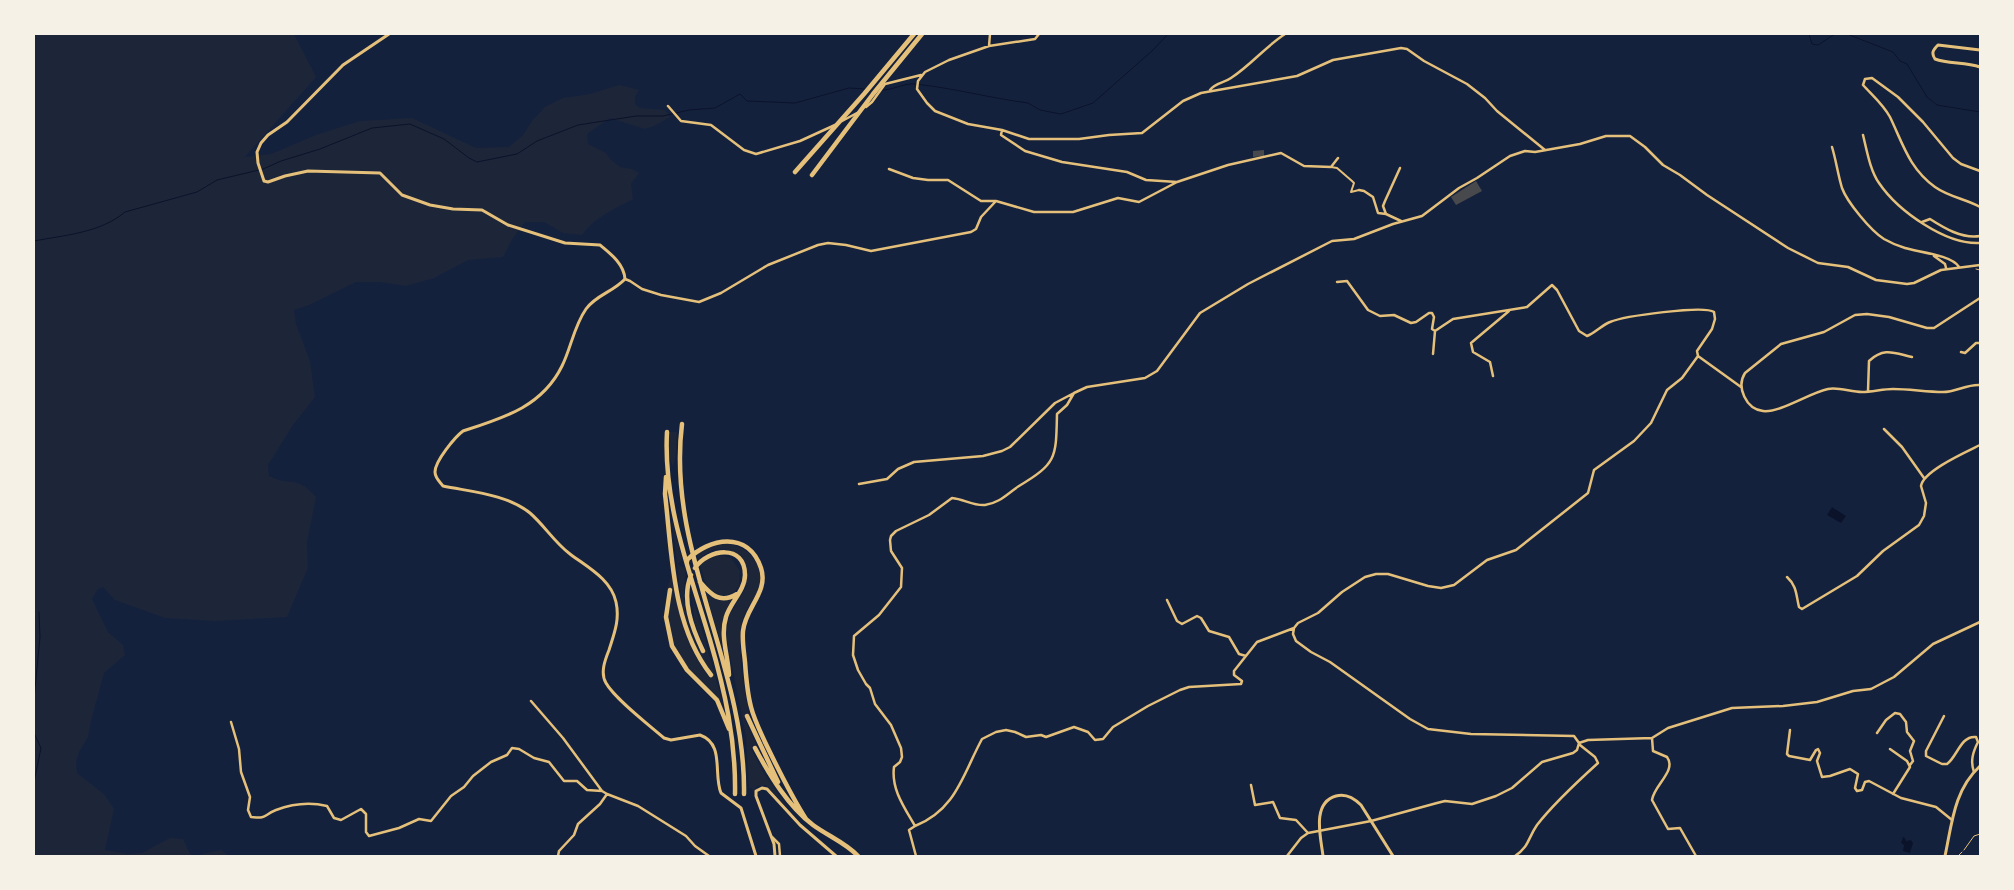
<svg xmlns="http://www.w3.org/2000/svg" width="2014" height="890" font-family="'Noto Sans',sans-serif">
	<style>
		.green { fill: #1d2539 }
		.water { fill: #0b132b }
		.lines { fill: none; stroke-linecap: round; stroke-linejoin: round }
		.stream { stroke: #0b132b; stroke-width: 1 }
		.building { fill: #48494c }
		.path { stroke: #e5c07b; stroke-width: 1 }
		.service { stroke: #e5c07b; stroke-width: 1 }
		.pedestrian { stroke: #e5c07b; stroke-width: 2 }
		.minor { stroke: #e5c07b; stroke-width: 2.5 }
		.secondary { stroke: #e5c07b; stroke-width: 3 }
		.motorway { stroke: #e5c07b; stroke-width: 4.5 }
	</style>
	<rect width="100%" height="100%" fill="#14213d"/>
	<path class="green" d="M34,34H294L316,77L245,157L271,154L316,135L360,121L412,118L476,148L509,147L523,135L532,121L545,107L563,98L590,94L619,85L639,90L635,97V104L640,108L665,110L670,117L654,126L645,129L610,118L587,134L588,144L606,153L610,159L620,167L632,169L639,173L631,184L633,199C614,209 594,218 582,235L563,233L544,222H525L513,238L503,257L468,260L434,278L406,286L379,282H356L309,305L294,310L296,324L310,361L315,397L293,425L268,465L269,476C290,487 296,474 316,497L307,542L308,568L287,617L215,621L165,618L115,600L103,587L98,589L92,599L108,632L123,645L125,655L104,673L91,721L88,737L79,752L76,762L77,773L104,794L114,809L105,850L128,854L142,853L170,838L183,839L191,856H34Z
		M669,432H677L676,454L673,467L669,455Z
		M671,515L682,560L678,564L683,568L684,566C687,576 684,583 684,593C684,614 691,633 699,651L705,648L695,624L691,591L723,704C713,690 699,681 688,668C670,646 665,619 672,591L667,589L672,574C678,612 685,644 708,676L712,673L698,653L687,629L682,606Z
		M720,543C734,544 746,547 754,559C773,588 745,600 741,626C738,653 743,689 750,715L744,718L757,746L751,749L765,775L790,811L766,785L757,786L753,793L752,788H749L746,737L726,635L729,616L746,587L747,570L740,556L725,549L712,550L698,559L697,554Z
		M718,555L731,558L740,571L739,586C732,596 723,597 712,593L706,584L700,565L708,559Z
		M706,593L719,600L733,599L725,615L721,644Z
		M221,850L229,856H201V854Z"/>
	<path class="water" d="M1832,507L1846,516L1841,523L1827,515Z
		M1903,837L1905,838L1906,841L1911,840L1913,843L1910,853L1903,851L1904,845L1901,843Z"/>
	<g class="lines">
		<path class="stream" d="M1809,34L1812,44L1818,45L1835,34
			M1847,34L1893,52L1900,61L1907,64L1927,97L1937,105L1980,112
			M880,90C892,91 903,83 915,84C953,88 990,98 1028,103L1040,110L1061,114L1093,103L1153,50L1168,34
			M34,241C65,235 100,233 125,212L197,192L217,180L263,169L281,161L320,149L372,128L410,124L444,139L469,158L477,162L517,154L537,141L578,125L636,116H663L689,110L715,108L740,94L747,101L795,103L849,88L866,89
			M34,699L40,637L39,612
			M34,733L41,748L34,782"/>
	</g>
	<path class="building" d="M1264,150V156L1253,157V151Z
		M1476,181L1482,191L1456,205L1451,197Z"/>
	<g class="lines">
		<path class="path" d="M1976,269L1980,270
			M1964,850L1974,836L1980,834"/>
		<path class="service" d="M1958,856L1962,852"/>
		<path class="pedestrian" d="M1331,167L1337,168L1352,181L1354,183L1351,192L1359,190"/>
		<path class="minor" d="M1039,34L1035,39L989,46L949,60L925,72L918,81L917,89L927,103L935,111L968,124L1002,130L1029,139H1079L1109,135L1142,133L1183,101L1201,93L1297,76L1333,60L1401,48L1407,49L1424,61L1467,84L1485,98L1497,111L1545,150
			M989,46L990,34
			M1210,90C1215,83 1224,83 1231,78C1251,65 1265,47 1285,34
			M668,106L681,121L711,125L744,150L756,154L800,141L835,125
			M866,107L872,102L885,84L921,75
			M842,121L857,113
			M1002,130L1001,135L1025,151L1062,162L1127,172L1146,180L1177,182L1228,165L1281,153L1304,166L1331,167L1338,158
			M1863,135C1867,151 1870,170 1879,183C1898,211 1946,245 1980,243
			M1832,147C1836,160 1838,175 1842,188C1847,202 1871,231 1884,239C1891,243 1898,246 1905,248C1918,252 1952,255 1959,267
			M889,169L913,178L928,180H948L981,201H996L1034,212H1073L1118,198L1139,202L1177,182
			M1980,171L1961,164L1953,158L1923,122L1898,97L1872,78L1865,79L1863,85C1872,95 1883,104 1890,117C1903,144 1909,168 1935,187C1949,197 1966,199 1980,207
			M1359,190L1364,191L1373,197L1378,213L1386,214L1401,221
			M1386,214L1383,206L1385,201L1400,168
			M1922,222L1930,219C1944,228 1962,239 1980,236
			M1934,256L1945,264L1946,268
			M625,279L630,281L642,289L661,295L699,302L721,293L768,265L818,245L828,243L846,245L871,251L971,232L976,229L981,217L996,201
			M1337,282L1347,281L1368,310L1380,316L1394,315L1411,323L1416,322L1429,313H1432L1434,317L1432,329L1435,331L1453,319L1527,307L1552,285L1557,290L1579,331L1587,336C1595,333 1602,325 1610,322C1624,316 1704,305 1714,312L1715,319L1712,329L1697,351L1698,356
			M1980,298L1934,328H1927L1889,317L1867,314L1855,315L1824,332L1781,344L1745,373C1736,387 1746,409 1763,411C1780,413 1809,393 1828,389C1839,387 1851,392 1862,392C1872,392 1883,389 1893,389C1910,389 1926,392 1943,392C1956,392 1967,384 1980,385
			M1961,352L1965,353L1976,343H1980
			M1433,354L1435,331
			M1493,376L1490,362L1473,352L1471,343L1509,311
			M1868,391L1869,361C1884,347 1894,353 1912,357
			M1884,429L1902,447L1924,478
			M859,484L887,479L898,469L914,462L983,456L1002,451L1010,447L1055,403L1074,393L1087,387L1145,378L1157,371L1200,313L1248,284L1332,241L1354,239L1393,224L1422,216L1459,188L1477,178L1510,156L1525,151L1535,152L1580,144L1606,136H1630L1645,147L1663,165L1680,175L1707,195L1788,248L1818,263L1848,267L1876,280L1907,284L1914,283L1941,270L1980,265
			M1787,577C1797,586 1796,595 1799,607L1802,609L1857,576L1883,551L1919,525L1924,516L1926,503L1921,486C1923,471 1966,452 1980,445
			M1167,600L1177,621L1182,624L1197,616L1201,618L1209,631L1229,637L1239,654L1246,656
			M531,701L563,738L602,791
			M1944,716L1926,751V756L1942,764H1947C1957,757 1961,735 1976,737L1978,742C1973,752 1970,761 1974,772
			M231,722L239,749L241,772L250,797L248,810L251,817C268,819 263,815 276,810C292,804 310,802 327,806L334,818L341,820L361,809L366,814V832L369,836L399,828L419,819L431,821L451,796L464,787L473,776L491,762L507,755L512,748L519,749L534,758L549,762L564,781H577L587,790L602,791L607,794L638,806L686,836L695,846L709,856
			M1790,730L1787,754L1789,756L1810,760L1816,750L1818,749L1820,753L1817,761L1822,777L1830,776L1850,769L1858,774L1855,788L1857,791L1862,790L1865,782L1869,781L1901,798L1936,807L1952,820
			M1877,733L1886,720L1895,713L1900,714L1906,722L1907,732L1914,741L1910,751L1913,761L1910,765
			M1652,738L1653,751L1667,757C1677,771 1654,785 1652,800L1668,829L1680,828L1696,856
			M1579,743L1574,736L1471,734L1428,729L1410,719L1330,662L1311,652L1296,641L1293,634L1294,628L1298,623L1318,613L1342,592L1365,577L1376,574H1388L1428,586L1441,588L1454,585L1487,560L1516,550L1588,493L1594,470L1634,441L1651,423L1667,390L1682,378L1698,356L1741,387
			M1579,743L1588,740L1652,738L1668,728L1732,708L1783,706L1817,702L1853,691L1871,689L1894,677L1933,644L1980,622
			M1890,749L1907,761L1910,767L1893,794
			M1251,785L1255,805L1273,802L1280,818L1296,820L1308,833
			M915,826C956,810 963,774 982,739L996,732L1006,730L1015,732L1026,737L1041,735L1046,737L1074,727L1088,732L1095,740L1103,739L1113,727L1148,706L1180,690L1189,687L1241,684L1242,681L1234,675V671L1257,642L1294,628
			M772,837L779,844L780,856
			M558,856L559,851L574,835L578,824L600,804L607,794
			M916,856L909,830L915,826C904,807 891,789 894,767L900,762L902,757L901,748L891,725L875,704L870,688L866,684L858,670L853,655L854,636L879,615L901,587L902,568L891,551L890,540L891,536L896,531L929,515L952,498C964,499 973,506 985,505C1000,503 1008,493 1019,486C1057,463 1056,458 1057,414L1067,405L1074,393
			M1287,856L1301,838L1308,833L1371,821L1437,803L1445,801L1472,804L1496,796L1512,788L1542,762L1573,753L1577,750L1579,743
			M1515,856C1529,847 1528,838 1537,825C1554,803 1577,782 1598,763L1595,757L1580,745"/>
		<path class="secondary" d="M389,34L343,65L287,122L268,135L261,143L257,152L258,163L264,181L268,182L285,176L308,171L380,173L402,195L430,205L453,209L482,210L508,225L565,243L600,245C611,254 624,264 625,279C613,292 596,295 586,309C574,326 571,348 562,366C542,407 503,418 463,431C455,437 435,461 435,472C435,478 440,482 443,486C472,492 506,494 530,513C544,525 555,543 570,554C587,567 611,579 616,602C620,620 614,634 609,650C605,660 600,673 606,683C615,699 649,725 664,738L671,740L700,735C725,744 713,774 721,793L741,808L756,856
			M1980,50L1938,45C1933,50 1931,53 1935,59C1948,64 1965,62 1980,67
			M775,856L774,844L756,796V791L762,788L767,789L800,825L836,856
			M1323,856C1321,838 1311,803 1336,796C1346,793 1354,798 1361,805L1393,856
			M1945,856C1952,823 1954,790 1980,766"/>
		<path class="motorway" d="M795,172L864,94L914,34
			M812,175L873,94L922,34
			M682,424C666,552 746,666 744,794
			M667,432C663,504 690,572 710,640C725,691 736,741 735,794
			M666,477L665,494C672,553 672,626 711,675
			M687,562V560C709,538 748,530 761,568C769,592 745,608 743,631C742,641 744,652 745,662C746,677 747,692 751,707C754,719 760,731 765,742C778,769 790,794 806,819
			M695,568C708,549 745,543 745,575C745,590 730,603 726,617C720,636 728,655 729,675
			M691,575C681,599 692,628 703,651
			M700,582C711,595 720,604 737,594
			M670,590L666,617L672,646L687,670L717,700L729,729
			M747,716L778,782
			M755,748C770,776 788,806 813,825C828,836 846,843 858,856"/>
	</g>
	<rect width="2014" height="890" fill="none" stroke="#f6f1e7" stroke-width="70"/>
</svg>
